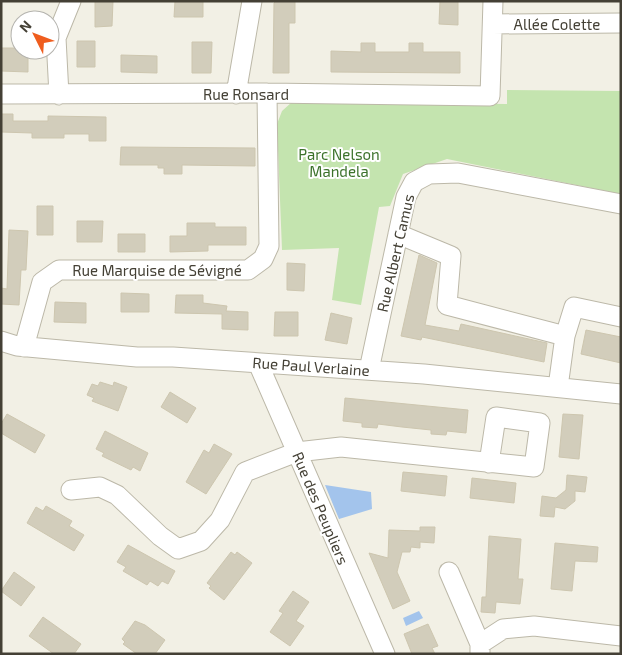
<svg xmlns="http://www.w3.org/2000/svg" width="622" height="655" font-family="'Exo 2',sans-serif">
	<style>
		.green { fill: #c4e4af }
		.water { fill: #a3c4ec }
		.building { fill: #d2cdbb; stroke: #cdc6af }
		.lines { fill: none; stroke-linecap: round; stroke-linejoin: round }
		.minor-casing { stroke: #bcb8a8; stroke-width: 21 }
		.minor { stroke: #fff; stroke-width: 19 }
		.labels { text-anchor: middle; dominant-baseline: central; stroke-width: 4; stroke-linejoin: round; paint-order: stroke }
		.street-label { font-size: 15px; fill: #444035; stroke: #fff }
		.park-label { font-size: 15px; fill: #3c722b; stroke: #fff }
	</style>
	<rect width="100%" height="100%" fill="#f2f0e5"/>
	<path class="green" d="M507,90L621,91V194L447,159L403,174L390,206L379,207L361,305L332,300L339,248L282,250L277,124L282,111L292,102L507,104Z"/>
	<path class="water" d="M325,485L371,492L372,509L339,519Z
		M419,611L423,618L406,626L403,618Z"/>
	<path class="building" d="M95,1H113L112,26L95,27Z
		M175,1H203V17H174Z
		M276,1H295V23H289V73H273L274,3Z
		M440,1H458V25L439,24Z
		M77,41H95V67H77Z
		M192,42H212L211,73H192Z
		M361,43H375V52H409V43H423V52H460V73L331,72V51L361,52Z
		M1,48H20V54H28V72L1,71Z
		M121,55L157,56V73L121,72Z
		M1,114H13V121H48V116L106,117V141H89V134H64V138H32V133L1,132Z
		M121,147L255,148V166L182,165V174H164V168H158V165H120Z
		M37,206H53V235H37Z
		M77,221H103L102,242H77Z
		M187,223H215V227H246V245H208V251L170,252V236H187Z
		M9,230L28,231L26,270H21L19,305L1,304V288L7,289Z
		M118,234H145V252H118Z
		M419,255L437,263L425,325L459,331L461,324L547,343L544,362L422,337L421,340L401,336Z
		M287,263L305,264L304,291L287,290Z
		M121,293L149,294V312H121Z
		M176,295H203V303L227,306L226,311L248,312V330L222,329V314L175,313Z
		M55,302L86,303V323L54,322Z
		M275,312H298V336H274Z
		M331,313L352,318L347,344L325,340Z
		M586,330L621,337V363L581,354Z
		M100,382L113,386L114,382L127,387L118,411L92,401L94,398L87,395L92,384L98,386Z
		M170,392L196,408L187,423L161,407Z
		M345,398L468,410L466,433L447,431L446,435L431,434V430L402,427L378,424L377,428L362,427V423L343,421Z
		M7,414L45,435L35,453L1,433V424Z
		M563,414L583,415L579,459L559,457Z
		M105,431L148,453L140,471L133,467L131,470L102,456L104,453L96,449Z
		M214,444L232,454L206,494L186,482L204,450L209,453Z
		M403,472L447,476L445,496L401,491Z
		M567,475L587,477L585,492L575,491V501L565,509L555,507L554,517L540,516L542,496L556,498L566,490Z
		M472,478L516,483L514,503L470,498Z
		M46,506L72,521L69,526L84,535L74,551L27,523L36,507L43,511Z
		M420,527H435L434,543L420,542V548L411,547L410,552H402L397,572L410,601L393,609L369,553L388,558L389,530L420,531Z
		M489,536L521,539L518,579H523L520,604L496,602L495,613L481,612L482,597H486Z
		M555,543L598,547L597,562L575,561L572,591L551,589Z
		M128,545L175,571L168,584L162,581L158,586L150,581L147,585L123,571L126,567L117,562Z
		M231,552L235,555L237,552L252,563L224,600L209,588L211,586L207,583Z
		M14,572L35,587L21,606L1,591Z
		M293,591L309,602L296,621L304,626L290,646L270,632L283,613L279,611Z
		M43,617L81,644L74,654H54L29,636Z
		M135,621L145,625L165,640L155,654H137L123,644L125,642L122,639Z
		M428,624L438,646L432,648L435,654H412L404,634Z"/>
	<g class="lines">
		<defs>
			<path id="minor" d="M493,24L621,23
				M1,94L267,93L490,96L493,1
				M236,94L252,1
				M59,95L56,38L71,1
				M398,234L451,256L447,305L565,336L558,387
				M565,336L574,307L621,317
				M1,341L17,346L137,357H173L424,374L621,394
				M24,347L42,282L59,270H248L263,259L269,246L267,93
				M258,363L385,654
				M369,370L406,197L414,182L429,174L458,173L621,204
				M71,490L100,487L117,495L160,536L178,549L201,541L220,520L245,472L297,452L341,447L534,467L540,423L496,417L489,463
				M449,572L480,644
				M480,654V644L503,629L534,626L621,636"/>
		</defs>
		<use href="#minor" class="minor-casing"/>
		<use href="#minor" class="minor"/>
	</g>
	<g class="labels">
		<g class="street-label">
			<text x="557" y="24">Allée Colette</text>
			<text x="246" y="94">Rue Ronsard</text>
			<text transform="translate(395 253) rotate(-77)">Rue Albert Camus</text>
			<text x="157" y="270">Rue Marquise de Sévigné</text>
			<text transform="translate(311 366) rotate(4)">Rue Paul Verlaine</text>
			<text transform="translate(321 508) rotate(67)">Rue des Peupliers</text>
		</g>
		<g class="park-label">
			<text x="339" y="154">Parc Nelson<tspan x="339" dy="17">Mandela</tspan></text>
		</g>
	</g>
	<rect width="622" height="655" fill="none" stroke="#444035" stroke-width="5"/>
	<g transform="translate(35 35) rotate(312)"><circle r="24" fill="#ffffff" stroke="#b4b3ae"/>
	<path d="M0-4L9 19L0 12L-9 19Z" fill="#ef5d1e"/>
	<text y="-8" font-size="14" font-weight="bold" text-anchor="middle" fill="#444035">N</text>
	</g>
</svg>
